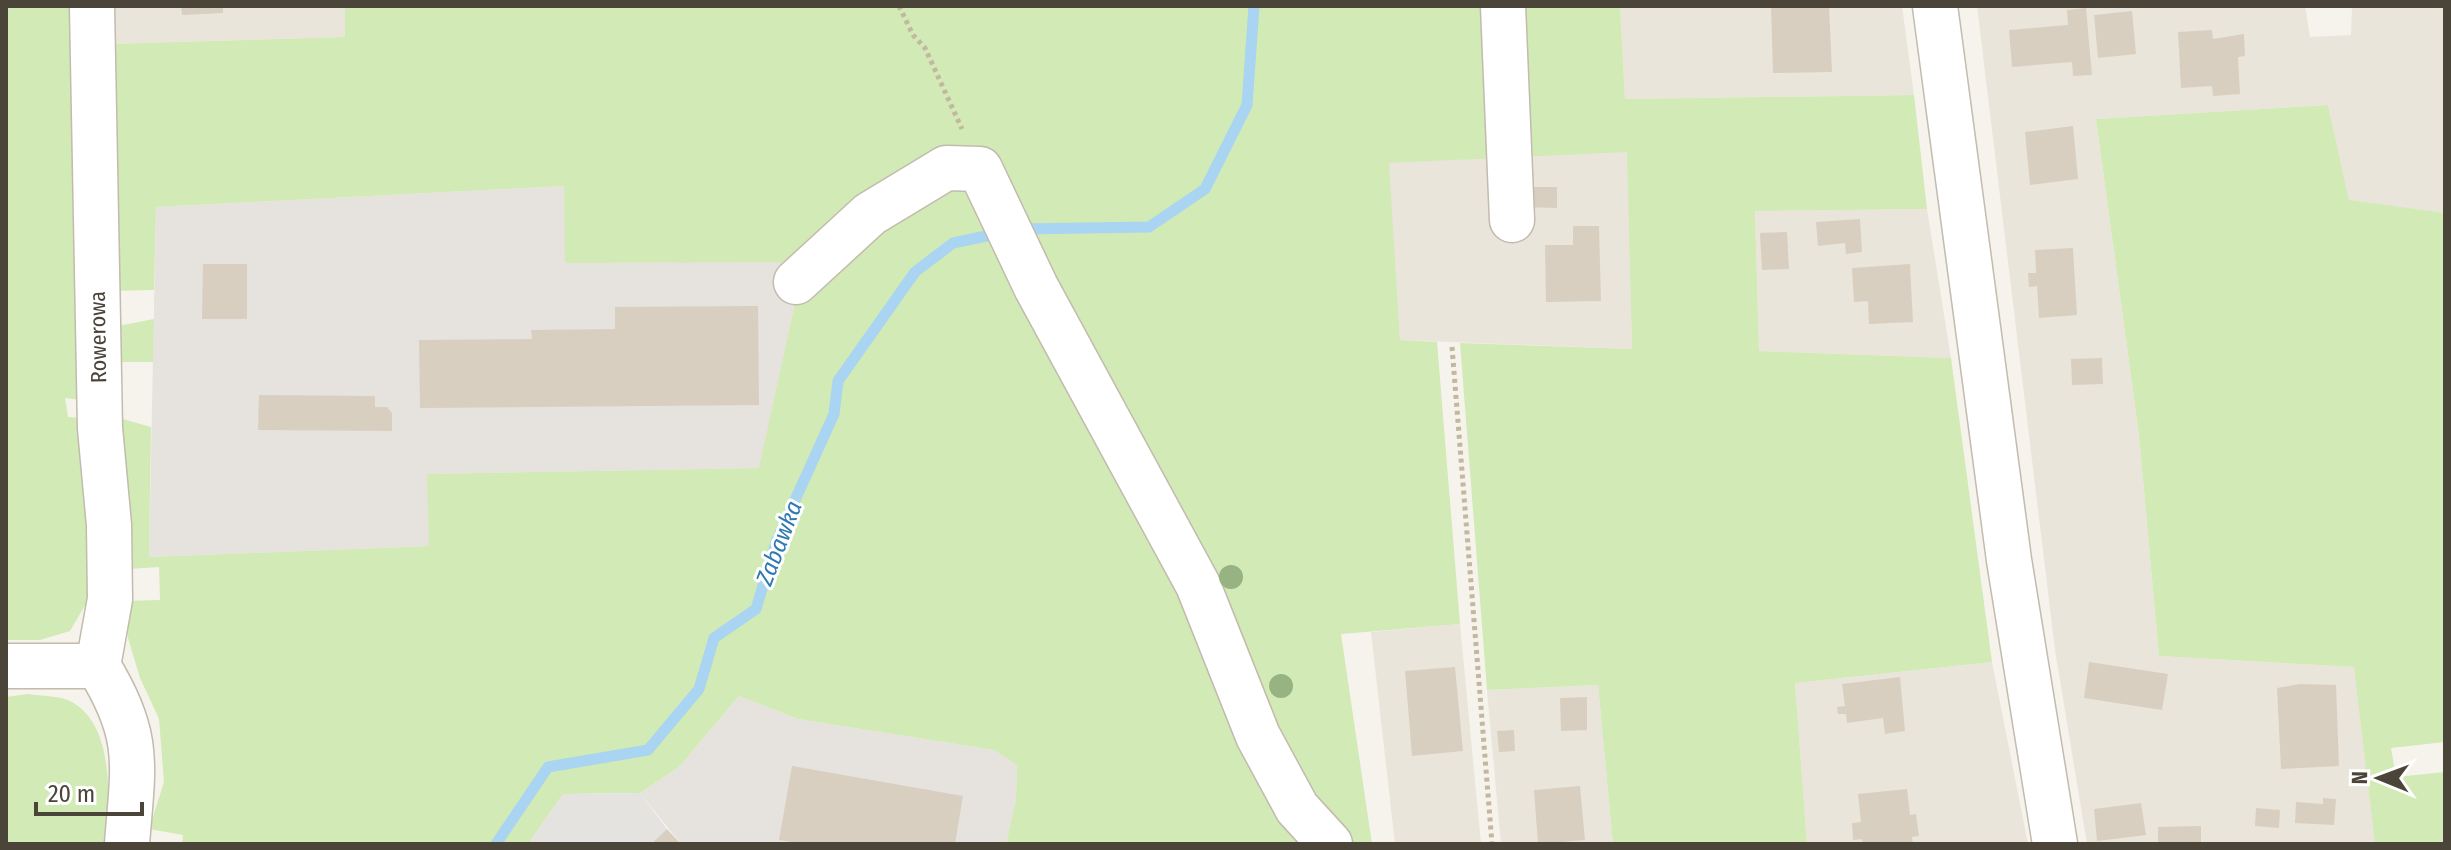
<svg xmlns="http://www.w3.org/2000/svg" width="2451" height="850" font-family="'Fira Sans Condensed',sans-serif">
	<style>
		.residential { fill: #eae5da }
		.industrial { fill: #e6e2dd }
		.green { fill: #d2eab5 }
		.parking { fill: #e5e3e0 }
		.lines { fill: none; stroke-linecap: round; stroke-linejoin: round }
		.stream { stroke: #a9d4f2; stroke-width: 11 }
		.building { fill: #d8cfc1 }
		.minor-casing { stroke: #c2bbae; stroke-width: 47 }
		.path { stroke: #c4b79f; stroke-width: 5; stroke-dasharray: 4 4; stroke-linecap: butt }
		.minor { stroke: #fff; stroke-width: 44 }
		.tree { fill: #97b381 }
		.labels { text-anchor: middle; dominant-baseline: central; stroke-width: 6; stroke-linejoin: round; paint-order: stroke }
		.street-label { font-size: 22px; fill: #4b4439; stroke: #fff }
		.water-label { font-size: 24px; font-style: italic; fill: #2e7ab2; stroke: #fff }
	</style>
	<rect width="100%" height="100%" fill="#f6f3ec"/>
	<path class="residential" d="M109,6H345L346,37L109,44Z
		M1620,6H1902L1914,95L1625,99Z
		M1977,6H2305L2310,37L2351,35L2352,7L2358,6H2445V213L2349,201L2328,105L2096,119L2139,435L2159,656L2355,667L2375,844H2087L2055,650Z
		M1628,151L1632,349L1400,340L1388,163Z
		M1927,209L1951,358L1759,351L1755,211Z
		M1460,624L1481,844H1395L1371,632Z
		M1992,662L2028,844H1807L1795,683Z
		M1598,685L1613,844H1501L1487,690Z"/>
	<path class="industrial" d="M564,186L566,263L804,261L760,468L428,474L430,546L149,557L156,207Z
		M739,696L798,719L994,750L1017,764L1016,799L1006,844H681L640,793L679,767Z"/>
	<path class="green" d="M6,6H74L81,400L65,398L68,417L83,418L94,566L87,602L70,631L40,640H6Z
		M345,6H1620L1625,99L1914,95L1927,209L1755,211L1759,351L1951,358L1992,662L1795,683L1807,844H1613L1598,685L1487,690L1460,343L1632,349L1627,152L1389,163L1400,340L1437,342L1460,624L1341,634L1372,844H1006L1016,799L1017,765L994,750L798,719L739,696L679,767L640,793L563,794L528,844H182L183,835L149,829L164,782L159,719L140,678L128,638L125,601L160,600L159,567L129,569L111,425L123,419L151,427L149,557L429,546L427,474L759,468L804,262L565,263L564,186L156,207L154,290L111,291L109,44L345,37Z
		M2328,105L2349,200L2445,213V742L2391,748L2396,777L2445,772V844H2375L2354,667L2159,656L2139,435L2096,119Z
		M154,319L153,362H113V327Z
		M28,694C41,696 62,696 72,702C116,727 108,801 108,844H6V697Z"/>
	<path class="parking" d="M640,793L667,829L651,844H528L563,794Z"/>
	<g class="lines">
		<path class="stream" d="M1022,229L1149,227L1205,189L1247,105L1254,6
			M496,844L548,767L648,750L699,689L714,638L756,609L776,542L834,414L838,381L915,272L953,243L996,234"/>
	</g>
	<path class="building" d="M181,6H223V13L182,15Z
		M1771,6H1829L1832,72L1773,73Z
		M2086,8L2092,75L2073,76L2072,62L2012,67L2009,30L2068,25L2067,10Z
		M2132,11L2136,54L2098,58L2094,15Z
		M2212,30L2213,39L2244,34L2245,56L2238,57L2240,94L2213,96L2212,86L2181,88L2178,32Z
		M2073,126L2078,179L2030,185L2025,132Z
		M1520,187H1557V208L1521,207Z
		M1860,219L1862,252L1846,254L1845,243L1818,246L1816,222Z
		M1573,226H1599L1601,301L1546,302L1545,245H1573Z
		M1787,232L1789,269L1762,270L1760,233Z
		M2073,248L2077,315L2039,318L2037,286L2029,287L2028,273H2036L2035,250Z
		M203,264H247V319H202Z
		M1910,264L1913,322L1869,324L1868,301L1854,302L1852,268Z
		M758,306L759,405L420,408L419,340L532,339L531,330L615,329V307Z
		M2102,358L2103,384L2072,385L2071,359Z
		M259,395L375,396V407H387L392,413V431L258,430Z
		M2089,662L2168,674L2162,710L2084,698Z
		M1455,667L1463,751L1412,756L1405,671Z
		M1900,677L1905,731L1885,734L1883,718L1847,723L1846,714H1838L1837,707L1845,706L1842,684Z
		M2300,684L2336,685L2339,766L2281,769L2277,688Z
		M1587,697V730L1561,731L1560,698Z
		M1514,730L1515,751L1499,752L1497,731Z
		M792,766L963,796L955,844H805L779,840Z
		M1580,786L1585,840L1538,844L1534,790Z
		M1907,789L1910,815L1916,814L1919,836L1912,837L1913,844H1863L1862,839L1853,840L1852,823L1861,822L1858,794Z
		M2323,798L2336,799L2334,825L2295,823L2296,802L2323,804Z
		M2141,803L2146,835L2097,841L2094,809Z
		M2256,808L2280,810L2279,828L2255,826Z
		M2201,826V844H2158V827Z
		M667,829L681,844H651Z"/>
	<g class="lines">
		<defs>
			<path id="minor" d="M92,6L100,428L109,525L110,599L98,666
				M1503,6L1512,220
				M1935,6L2009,560L2055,844
				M796,282L870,214L946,168L980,169L1036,287L1198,585L1258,736L1297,808L1330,844
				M6,666H98
				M98,666C142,737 133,765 127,844"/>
		</defs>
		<use href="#minor" class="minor-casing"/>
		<path class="path" d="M899,6L913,35L925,48L962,129
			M1452,347L1492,844"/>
		<use href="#minor" class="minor"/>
	</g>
	<g class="tree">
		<circle cx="1231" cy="577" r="12"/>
		<circle cx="1281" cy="686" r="12"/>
	</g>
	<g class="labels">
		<g class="street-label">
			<text transform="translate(98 337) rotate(-91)">Rowerowa</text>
		</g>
		<g class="water-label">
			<text transform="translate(779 543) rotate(-69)">Zabawka</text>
		</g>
	</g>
	<rect width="2451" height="850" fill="none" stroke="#4b4439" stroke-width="16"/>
	<g transform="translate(2379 778) rotate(271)" stroke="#ffffff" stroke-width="6" paint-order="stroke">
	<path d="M0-6L14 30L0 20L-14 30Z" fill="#4b4439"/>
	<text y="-12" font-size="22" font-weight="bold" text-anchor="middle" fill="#4b4439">N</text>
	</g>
	<path d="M36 802v12h106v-12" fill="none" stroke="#4b4439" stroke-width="4"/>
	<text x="48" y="802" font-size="24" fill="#4b4439" stroke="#ffffff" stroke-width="6" paint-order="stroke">20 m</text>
</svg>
